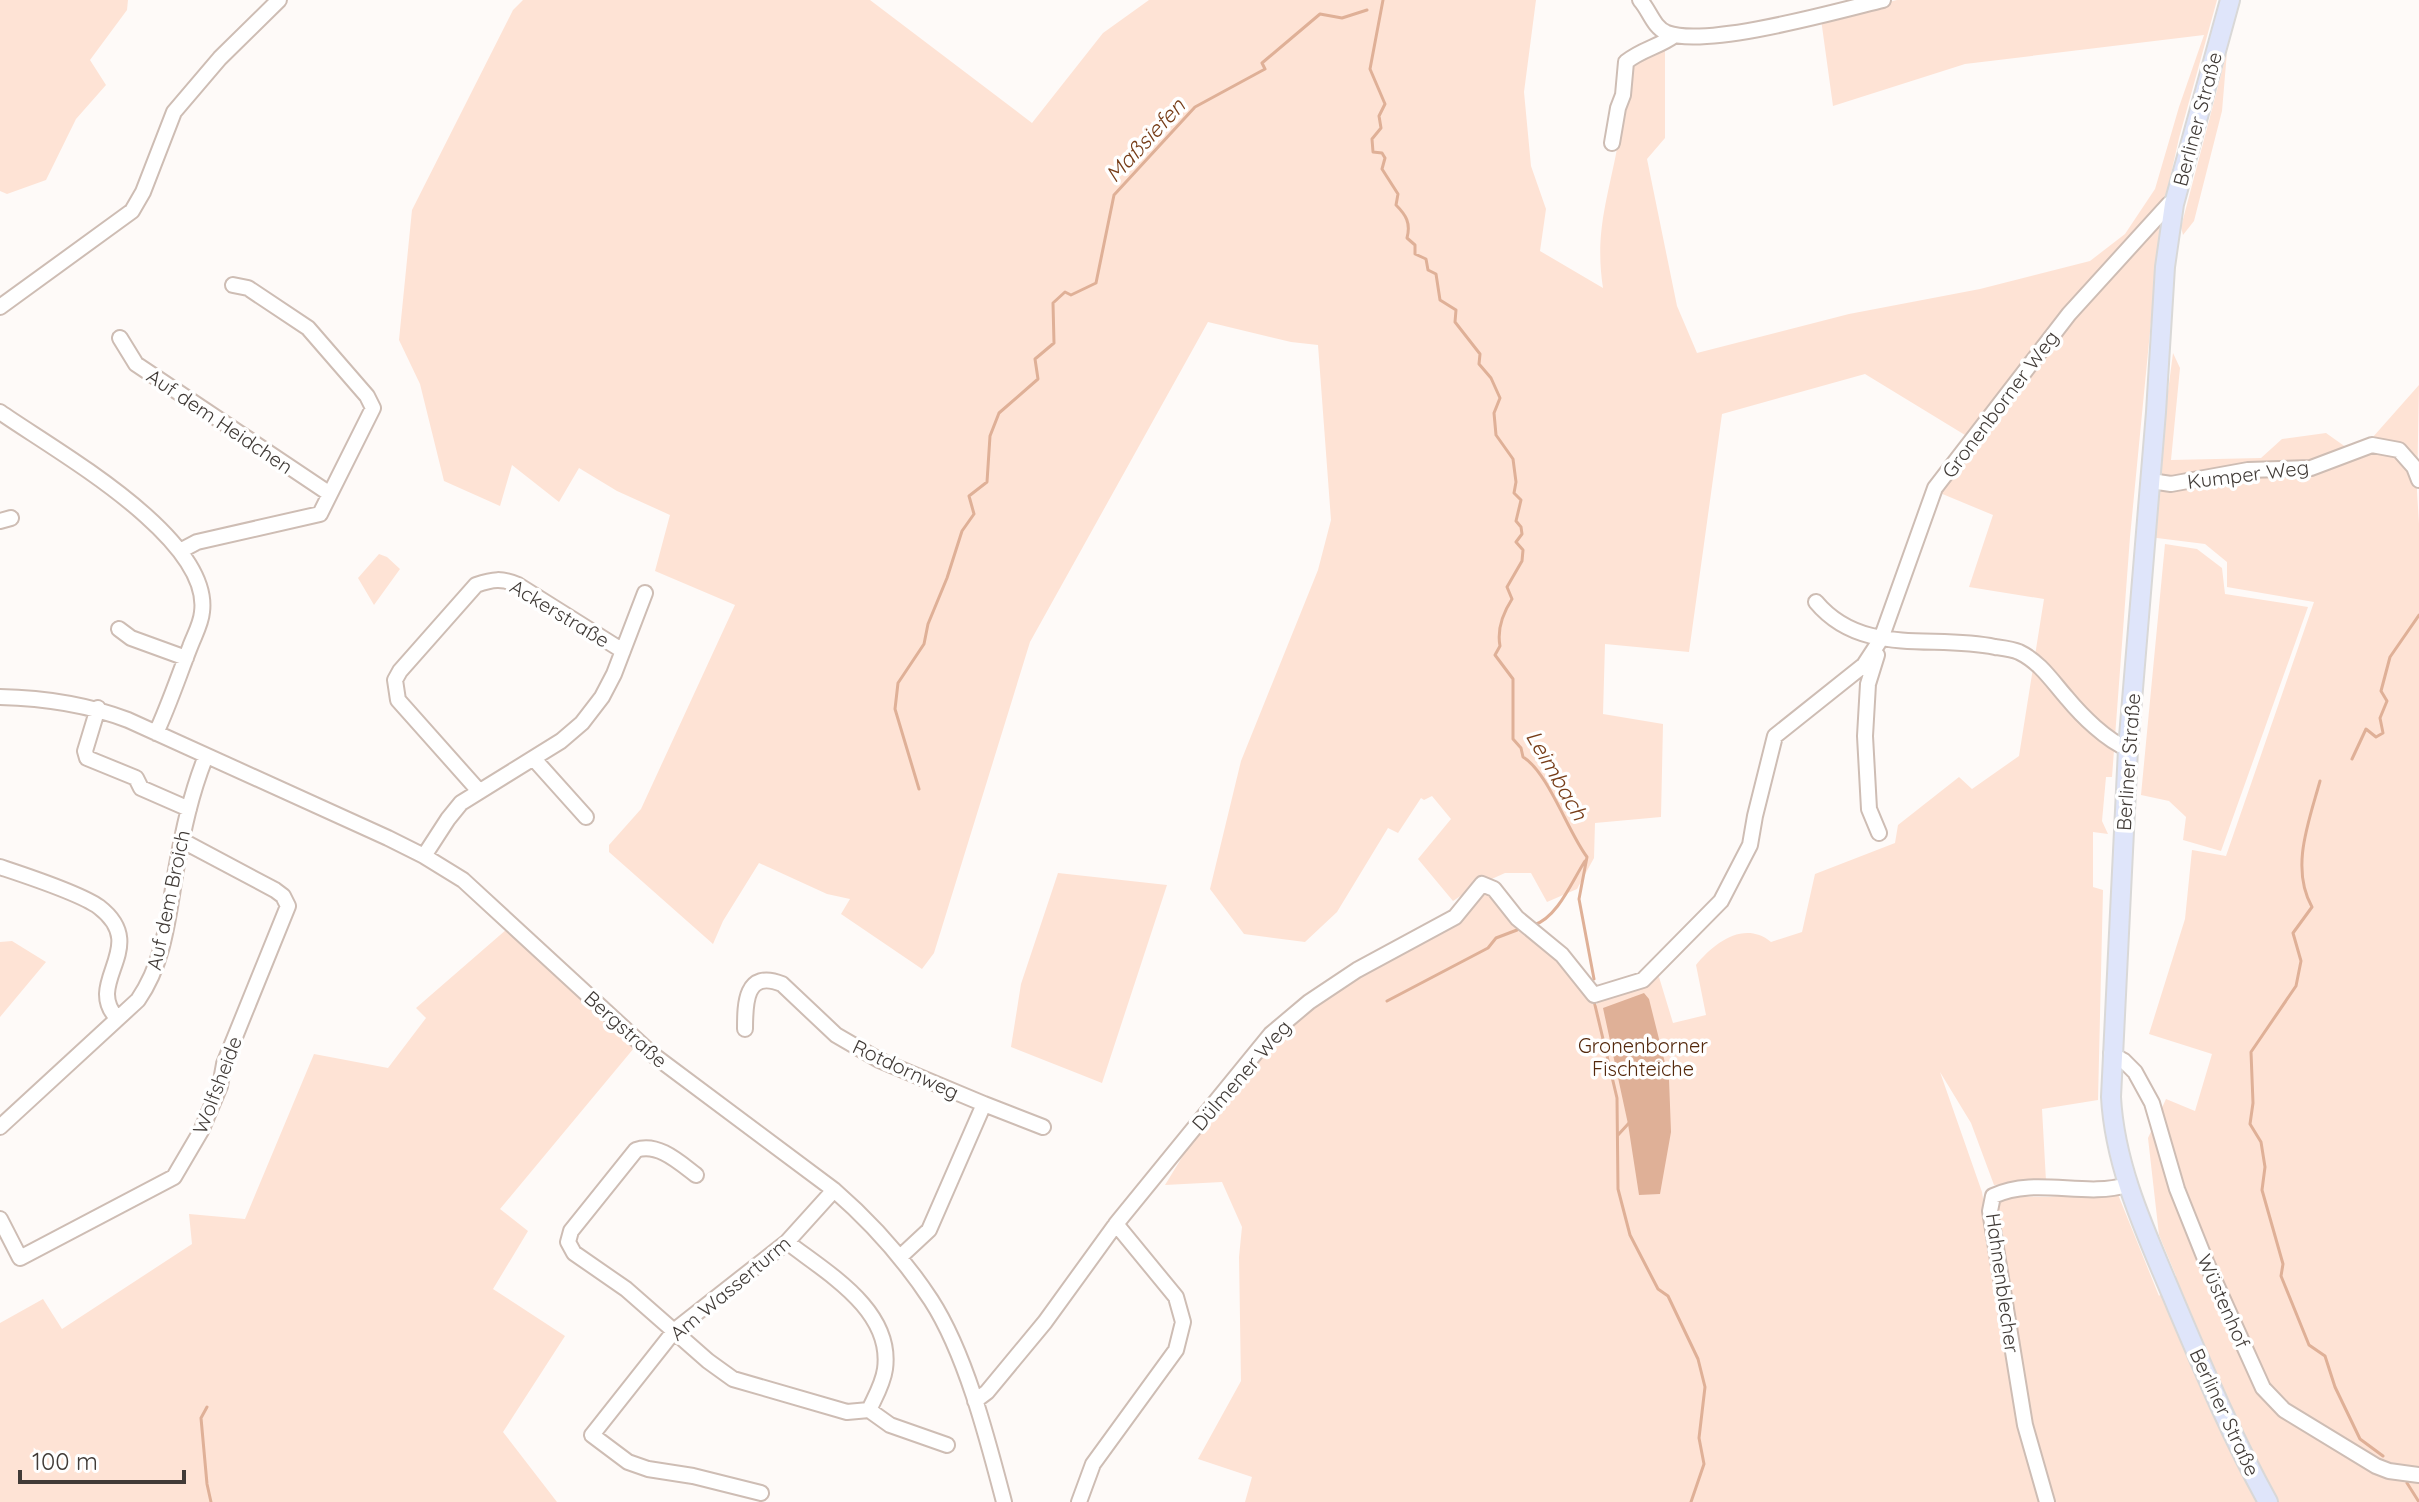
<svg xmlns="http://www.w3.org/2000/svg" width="2419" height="1502" font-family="Quicksand,sans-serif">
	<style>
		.green { fill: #fee3d5 }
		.water { fill: #dfb097 }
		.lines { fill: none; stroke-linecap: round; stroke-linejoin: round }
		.stream { stroke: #dfb097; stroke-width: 3 }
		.minor-casing { stroke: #cebdb4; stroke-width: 18 }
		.major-casing { stroke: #d9d8d7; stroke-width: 22 }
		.minor { stroke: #fff; stroke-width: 14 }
		.major { stroke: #dfe5fa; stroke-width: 18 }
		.labels { text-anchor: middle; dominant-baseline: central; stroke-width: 7; stroke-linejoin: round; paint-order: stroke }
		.street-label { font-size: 20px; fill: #413b37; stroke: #fff }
		.park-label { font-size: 20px; fill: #54280c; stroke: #fff }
		.water-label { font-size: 22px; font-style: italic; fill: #773d18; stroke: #fff }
	</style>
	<rect width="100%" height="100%" fill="#fefaf8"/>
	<path class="green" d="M0,0H128L127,10L90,60L106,85L76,119L46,180L7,194L0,191Z
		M523,0H870L1032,123L1103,33L1149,0H1536L1524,92L1531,166L1546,209L1540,251L1603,288C1595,236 1606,204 1616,154C1622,124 1626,92 1630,62L1665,48V138L1647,159L1677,306L1697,353L1849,314L1980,289L2090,261L2125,234L2155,189L2179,107L2204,35L1965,64L1833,106L1821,19L1897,0H2217L2179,138L2161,219L2130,537L2112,777H2106L2102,821L2108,834L2093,832V887L2103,890L2098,1100L2042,1109L2046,1181L1994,1185L1971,1123L1940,1072L1982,1192L2020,1426L2042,1502H1245L1252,1477L1198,1459L1241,1381L1239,1257L1242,1227L1222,1182L1165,1185L1192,1141L1271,1034L1445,922L1477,888L1494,889L1597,1006V1000L1659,977L1673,1023L1706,1015L1696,965C1714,943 1744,920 1771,942L1802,932L1815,874L1895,843L1898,825L1959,777L1972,789L2019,756L2044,599L1969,587L1993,515L1928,488L1965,435L1865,374L1722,414L1689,652L1605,644L1603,714L1663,724L1661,817L1595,823L1594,858L1577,889L1547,902L1531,873H1505L1474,887L1453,901L1418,859L1451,819L1432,796L1424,800L1421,798L1398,833L1388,828L1337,912L1305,942L1244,934L1210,889L1241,761L1318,570L1331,520L1318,345L1291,342L1208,322L1030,642L934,953L922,969L841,914L850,899L827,894L759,863L723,921L713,944L609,852V845L641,809L735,605L655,571L670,515L617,491L579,468L559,502L512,465L500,506L444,481L420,384L399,340L412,210L513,10Z
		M2227,52L2222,111L2194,221L2183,235L2181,227Z
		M2173,353L2180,368L2171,460L2261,458L2282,439L2326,433L2357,455L2419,385L2417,491L2419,524V1502H2055L2029,1420L1997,1206L2006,1196L2047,1197L2117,1192L2159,1296L2176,1276L2159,1235L2148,1138L2166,1099L2195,1111L2212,1054L2149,1034L2185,919L2192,850L2226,856L2314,602L2227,587V562L2205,544L2149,537Z
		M2165,544L2197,549L2222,568L2225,594L2308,607L2221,851L2183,840L2186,817L2169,801L2141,795Z
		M379,554L387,557L400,569L374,605L358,578Z
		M1058,873L1167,885L1102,1083L1011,1047L1021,984Z
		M507,929L634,1048L500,1209L528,1231L493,1289L565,1336L503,1432L557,1502H0V1323L43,1299L62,1329L192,1244L189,1214L245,1219L314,1054L388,1068L426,1018L416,1008Z
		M12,941L46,962L0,1017V942Z"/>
	<path class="water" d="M1644,993L1649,999L1669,1079L1671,1132L1660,1194L1639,1195L1628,1124L1603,1008Z"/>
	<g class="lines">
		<path class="stream" d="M1383,0L1370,69L1385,104L1379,116L1381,128L1372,139L1373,152L1382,153L1385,158L1382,169L1398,194L1396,205C1406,215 1411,223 1407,238L1415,245V254L1426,259L1428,270L1436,274L1440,300L1456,310L1455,322L1480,354L1479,364L1491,378L1500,398L1494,413L1496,435L1513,459L1516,482L1514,493L1521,500L1516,521L1521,527L1522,534L1516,542L1523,550L1522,561L1507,587L1512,599C1503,613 1497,630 1500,646L1495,655L1513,679V739L1521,748L1523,757C1548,772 1568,832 1587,857L1579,899L1594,979
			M2352,759L2366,729L2376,737L2383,733L2380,718L2387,701L2381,691L2390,657L2419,615
			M2320,781C2309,821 2290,868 2312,907L2293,933L2301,961L2296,986L2251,1052L2253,1103L2250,1124L2261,1142L2265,1167L2262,1190L2283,1264L2281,1276L2309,1345L2325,1356L2335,1387L2360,1439L2383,1456
			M919,789L895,709L898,683L924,644L928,624L947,578L962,531L974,514L969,496L987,482L990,436L999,413L1038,379L1035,359L1054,343L1053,303L1065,292L1071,295L1096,283L1114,195L1195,107L1265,69L1262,63L1320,14L1342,18L1367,10
			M1534,925C1558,917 1572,881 1585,861
			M1387,1001L1488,948L1496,938L1517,930
			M1594,1001L1617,1098L1618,1189L1630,1235L1658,1289L1668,1296L1698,1359L1705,1387L1699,1438L1704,1464L1691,1502
			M1618,1135L1629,1123
			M207,1407L201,1418L207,1484L211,1502
			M2407,1483L2419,1502"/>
		<defs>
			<path id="minor" d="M1640,0C1650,11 1653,27 1667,33C1707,48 1838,11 1883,0
				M1612,143L1618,108L1623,95L1626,62C1642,49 1659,47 1675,35
				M0,307L132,211L143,192L174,112L220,58L279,0
				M120,338L136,364L330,494
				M0,412C54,450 212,537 202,612C201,624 194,636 190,647C179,675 169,705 156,733
				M2151,481L2171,484L2248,470L2311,468L2372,445L2399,450L2414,467L2419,480
				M0,521L11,518
				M180,551L197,542L320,514L373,408L367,396L308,328L248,288L233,285
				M1816,602C1862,657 1932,634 1995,647C2002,648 2012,649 2019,652C2040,662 2052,681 2067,698C2082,716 2106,740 2128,749
				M119,629L131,638L186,658
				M1877,655L1868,684L1865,736L1869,809L1879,833
				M0,697C45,698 86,704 128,720L388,838L424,856L463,880L652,1054L834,1190C872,1223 904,1259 931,1300C966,1354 988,1441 1004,1502
				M98,708L85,751L87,758L136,778L141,788L189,809
				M534,759L586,817
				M479,791L398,700L395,680L400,671L476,585C493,579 502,578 518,585L623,651
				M424,856L448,819L461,803L561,741L582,723L602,697L614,674L645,593
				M0,867C24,875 80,893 99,907C151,947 83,982 117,1018
				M745,1029C745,1004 745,969 782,984L836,1035L879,1060L984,1104
				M2111,1054L2124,1061L2135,1072L2152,1103L2177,1189L2207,1264L2263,1388L2284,1410L2376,1466L2389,1471L2419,1475
				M0,1127L138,1000C165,961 168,916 176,870C183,831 191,793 206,756
				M696,1175C680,1163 658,1142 636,1150L571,1231L568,1242L574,1253L626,1289L708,1361L733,1379L847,1412L869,1410L890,1425L947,1445
				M0,1219L20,1258L174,1177L201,1131L220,1086L224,1064L288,906L283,896L275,890L181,840
				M787,1242C827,1273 893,1310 885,1369C883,1384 875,1397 869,1410
				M900,1257L929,1230L984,1104L1043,1127
				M975,1401L987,1392L1045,1322L1116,1224L1271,1034L1309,1002L1357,970L1455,917L1482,884L1494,889L1517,918L1562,955L1594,995L1643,980L1721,901L1750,845L1755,816L1775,736L1864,665L1881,639L1935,488L2069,314L2169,204H2174
				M761,1493L693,1476L648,1469L628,1462L592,1435L675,1330L787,1242L834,1190
				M1079,1502L1093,1464L1176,1350L1183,1322L1176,1297L1116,1224
				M2047,1502L2025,1425L1990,1211L1993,1196C2036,1176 2084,1198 2127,1185"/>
			<path id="major" d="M2230,0L2174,204L2165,267L2156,412L2128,749L2111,1097C2115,1171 2149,1239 2177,1307C2205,1373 2233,1439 2268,1502"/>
		</defs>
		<use href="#minor" class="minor-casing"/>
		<use href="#major" class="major-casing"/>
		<use href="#minor" class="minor"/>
		<use href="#major" class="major"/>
	</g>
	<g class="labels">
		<g class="street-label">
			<text transform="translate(2197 119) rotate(-75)">Berliner Straße</text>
			<text transform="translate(2000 404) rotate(-53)">Gronenborner Weg</text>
			<text transform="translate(220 421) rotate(34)">Auf dem Heidchen</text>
			<text transform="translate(2248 474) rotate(-7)">Kumper Weg</text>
			<text transform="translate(560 613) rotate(31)">Ackerstraße</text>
			<text transform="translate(2128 762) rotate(-86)">Berliner Straße</text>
			<text transform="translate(168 900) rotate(-78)">Auf dem Broich</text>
			<text transform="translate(626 1029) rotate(42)">Bergstraße</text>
			<text transform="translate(906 1069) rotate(25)">Rotdornweg</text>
			<text transform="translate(1241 1075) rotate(-49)">Dülmener Weg</text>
			<text transform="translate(217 1085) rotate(-69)">Wolfsheide</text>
			<text transform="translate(2003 1283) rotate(82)">Hahnenblecher</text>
			<text transform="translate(730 1288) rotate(-40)">Am Wasserturm</text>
			<text transform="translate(2224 1301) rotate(66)">Wüstenhof</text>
			<text transform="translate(2225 1412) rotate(65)">Berliner Straße</text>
		</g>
		<g class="park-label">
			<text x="1643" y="1045">Gronenborner<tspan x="1643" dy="23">Fischteiche</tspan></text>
		</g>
		<g class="water-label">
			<text transform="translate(1145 140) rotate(-47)">Maßsiefen</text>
			<text transform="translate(1557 775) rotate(60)">Leimbach</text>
		</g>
	</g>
	<path d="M20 1470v12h164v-12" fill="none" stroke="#413b37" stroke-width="4"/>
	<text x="32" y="1470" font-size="24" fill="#413b37" stroke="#ffffff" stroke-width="6" paint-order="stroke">100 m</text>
</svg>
